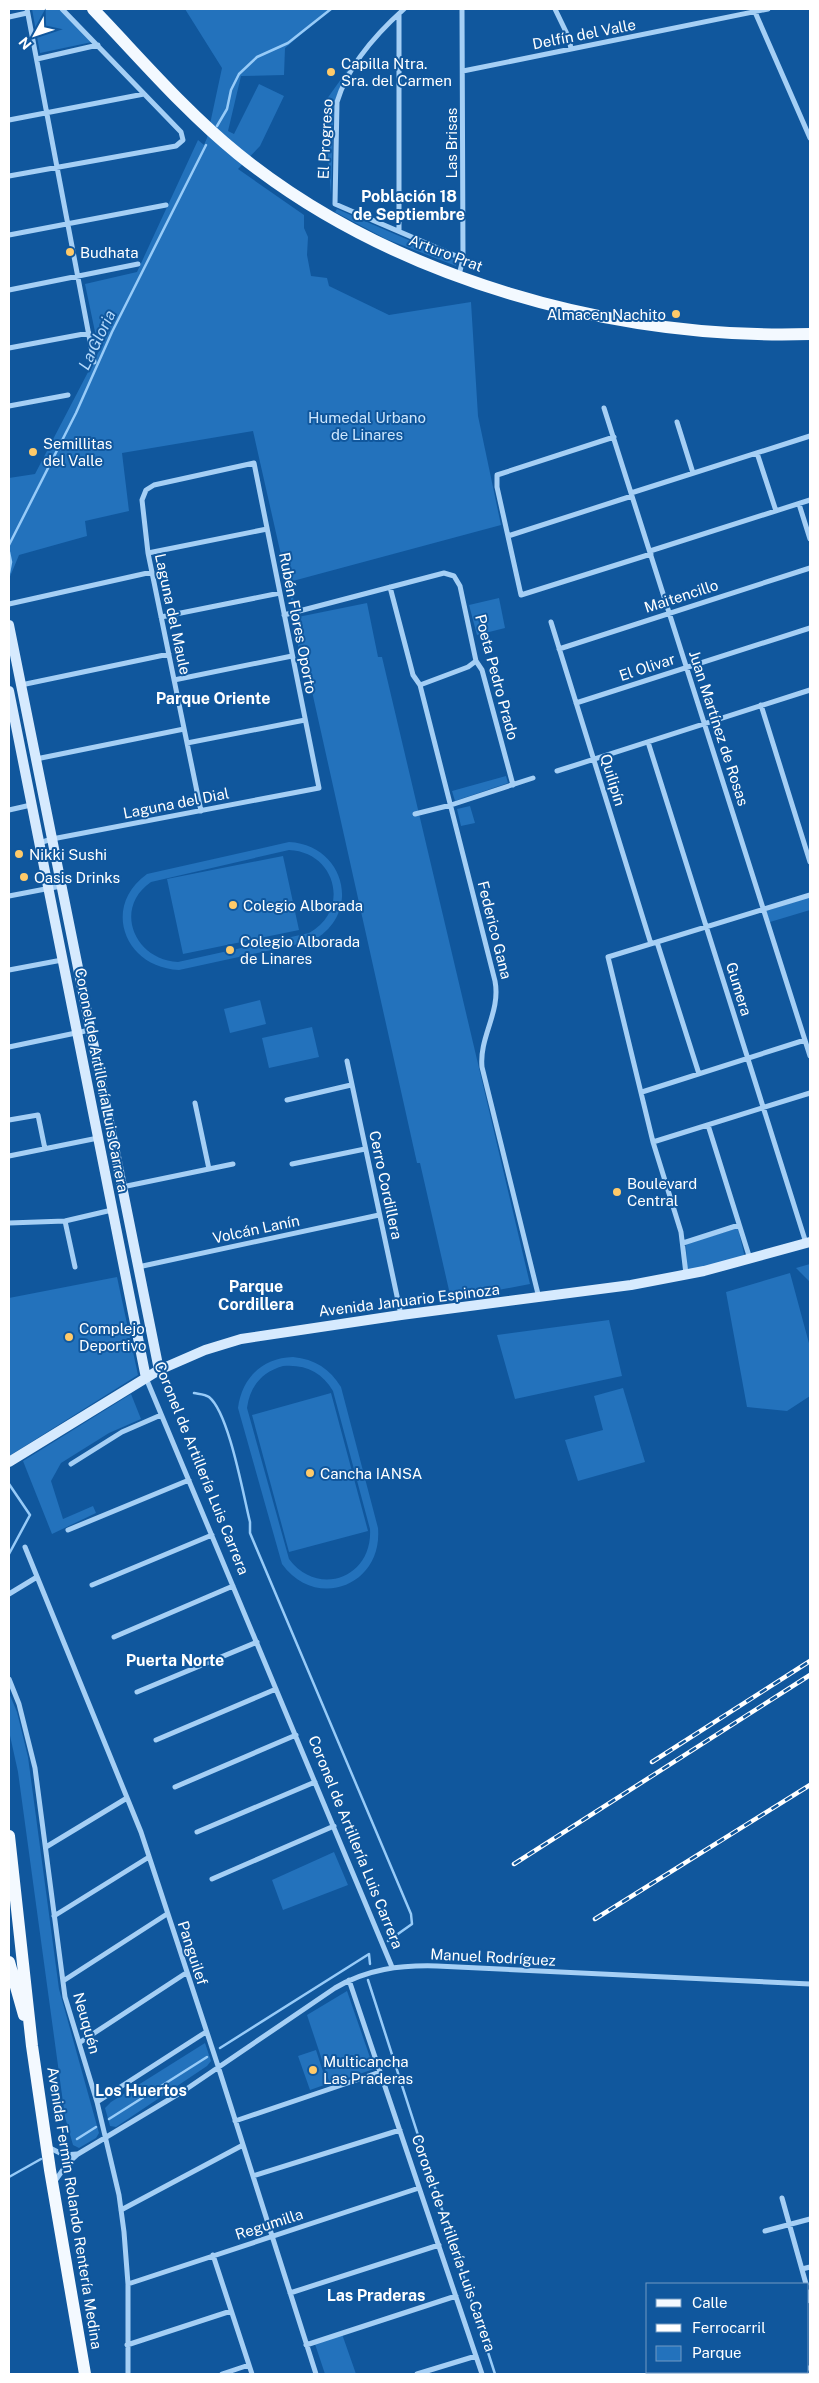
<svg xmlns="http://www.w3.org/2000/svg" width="819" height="2383" font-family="'Public Sans',sans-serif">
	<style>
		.green { fill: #2372bc; fill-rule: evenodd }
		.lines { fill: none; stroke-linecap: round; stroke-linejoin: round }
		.stream { stroke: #97cbf8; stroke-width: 2.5 }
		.street { stroke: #a5cff5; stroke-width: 5 }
		.secondary { stroke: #d6eafe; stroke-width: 10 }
		.primary { stroke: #f3f9ff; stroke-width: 12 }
		.rail-casing { stroke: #fff; stroke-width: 4.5 }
		.rail { stroke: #10579d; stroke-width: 2.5; stroke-dasharray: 8; stroke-linecap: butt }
		.poi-dot { fill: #ffca69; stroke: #10579d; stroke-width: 2 }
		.labels { text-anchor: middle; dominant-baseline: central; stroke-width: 4; stroke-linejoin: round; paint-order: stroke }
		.street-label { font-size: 15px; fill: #fff; stroke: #10579d }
		.poi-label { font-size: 15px; fill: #fff; stroke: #10579d; text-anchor: start }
		.park-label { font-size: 15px; fill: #cee7fe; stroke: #10579d }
		.neighbourhood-label { font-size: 16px; font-weight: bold; fill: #fff; stroke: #10579d }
		.water-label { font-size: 16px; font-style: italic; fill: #b2d8fb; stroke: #10579d }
	</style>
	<rect width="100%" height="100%" fill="#10579d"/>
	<path class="green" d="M32,9H61L92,42L40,53Z
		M185,9H331L285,48L284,75L241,76L228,131L234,134L259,84L284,96L260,146L238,169L304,215V228L308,237L307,255L311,276L327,278L329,286L389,315L471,302L478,416L501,525L289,582L298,617L367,603L378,657H382L530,1284L451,1299L420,1163H417L309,678H305L292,618L295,617L253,431L122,453L129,511L85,521L87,536L19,555L9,579V478L35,474L99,351L85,284L137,272L198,140L204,145L207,138L222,68Z
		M359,54L342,82L334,103L331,195L324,103Z
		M337,209L457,261L456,266L386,239L335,212Z
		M499,598L505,628L477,635L469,605Z
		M506,776L508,783L455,801L452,791Z
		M470,806L475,823L461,826L457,809Z
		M289,842C345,845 363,914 312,941L179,970C125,968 101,907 147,874ZM289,850C336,852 351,910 309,933L178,962C134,960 113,908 151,882Z
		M283,856L299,930L183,954L167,879Z
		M810,897V910L770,922L766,911Z
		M260,1000L266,1024L230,1033L224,1009Z
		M312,1027L319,1057L269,1068L262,1038Z
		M738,1228L745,1258L687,1271L686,1244Z
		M810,1264V1282L796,1268Z
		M790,1273L810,1347V1396L787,1411L747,1407L726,1292Z
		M117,1277L138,1375L9,1456V1298Z
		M609,1320L622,1376L515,1399L497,1335Z
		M293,1357C315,1359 330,1369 341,1387L378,1528C383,1586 316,1611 282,1564L238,1408C242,1378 262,1358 293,1357ZM283,1366C305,1364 322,1372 333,1391L370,1529C373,1578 318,1598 289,1559L247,1408C250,1386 262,1372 283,1366Z
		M623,1388L645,1462L578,1481L565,1440L603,1430L594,1396Z
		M331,1393L368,1531L289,1552L252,1415Z
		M131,1394L141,1419L109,1433L61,1463L51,1481L63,1519L93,1506L96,1513L52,1534L23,1461Z
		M9,1693L17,1712L28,1757L59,1989L99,2133L96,2138L79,2148L73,2145L65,2117L18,1772L9,1731Z
		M334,1852L348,1885L283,1910L272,1880Z
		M347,1991L374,2069L330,2084L307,2015Z
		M205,2043L211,2061L207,2066L116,2127L110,2126L105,2108L111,2102Z
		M316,2050L327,2084L310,2090L298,2056Z
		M342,2334L356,2374H325L315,2344Z"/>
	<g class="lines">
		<path class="stream" d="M217,126L227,109L231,90L239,74L257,57L288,43L331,9
			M9,545L76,413L112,332L206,145
			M9,552L11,562L9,573
			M194,1393C199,1394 205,1394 209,1397C229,1413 243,1494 250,1522V1533L411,1914L412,1924L388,1941
			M9,1484L30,1515L9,1554
			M368,1980L495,2374
			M220,2048L369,1954L370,1964
			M109,2119L207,2057
			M77,2139L96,2127
			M9,2177L41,2159"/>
		<path class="street" d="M27,9L94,362
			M404,9C376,34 348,65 337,102L335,204L463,259
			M555,9L569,38L571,49
			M755,12L810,138
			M399,14V231
			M9,17L27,13
			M37,59L98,45
			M463,71L768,9
			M9,120L144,94
			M9,176L176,146L183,140L181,132L62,9
			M9,235L166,205
			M459,275L463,259L462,9
			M9,290L138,264
			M9,348L89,333
			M9,406L68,395
			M604,408L810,1056
			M677,422L693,473
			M614,437L497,475V487L521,595L651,554
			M757,453L776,511
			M631,493L810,436
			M799,504L810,539
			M508,536L632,496
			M650,551L810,500
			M148,553L267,529
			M390,587L413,675L420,685L495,981C501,1012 479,1037 482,1067L539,1298
			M9,604L152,572
			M284,615L444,573L454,576L460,586L476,661L482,670L513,785
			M161,617L280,593
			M551,622L651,944
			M559,649L810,568
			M174,680L292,656
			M21,685L169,654
			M420,685L468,667L476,661
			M576,703L810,628
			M761,705L810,862
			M648,742L806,1243
			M187,743L305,720
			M36,759L184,729
			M557,771L810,690
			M9,810L31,805
			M415,814L451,805L533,778
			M39,843L52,839L319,788L254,463L154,485L146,490L142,500L148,553L201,811
			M9,896L61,886
			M657,942L699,1074
			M9,970L62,960
			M9,1047L90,1030
			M347,1061L401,1315
			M642,1092L805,1040
			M287,1100L351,1085
			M195,1103L209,1169
			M9,1120L38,1115L45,1149
			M708,1125L750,1259
			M653,1142L810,1093
			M9,1156L98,1138
			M292,1164L365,1149
			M122,1187L233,1164
			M65,1221L75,1267
			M9,1223L65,1221L112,1210
			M683,1243L739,1225
			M138,1267L379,1215
			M686,1274L681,1232L653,1142L608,957L810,895
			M146,1378L392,1967
			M71,1464L122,1432L161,1415
			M68,1530L189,1480
			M25,1547L141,1832L218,2066L316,2374
			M92,1585L212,1535
			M9,1594L37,1577
			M114,1637L233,1586
			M9,1679L19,1704L35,1768L65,1997L97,2102L119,2195L124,2232L128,2284V2374
			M137,1692L257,1642
			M156,1740L276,1689
			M175,1787L296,1735
			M197,1832L315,1782
			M46,1847L127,1798
			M212,1879L334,1826
			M54,1916L149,1857
			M349,1980L482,2374
			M63,1981L167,1914
			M79,2043L186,1973
			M97,2102L206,2032
			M235,2121L380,2072
			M48,2147L64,2155L77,2154
			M253,2176L400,2130
			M55,2181L67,2164L78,2154L185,2090L335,1988C367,1969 400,1965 437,1966L810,1984
			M782,2198L806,2284
			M121,2210L243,2145
			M765,2231L810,2219
			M213,2255L252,2374
			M802,2269L810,2267
			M128,2284L419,2188
			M808,2292L810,2301
			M290,2293L439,2245
			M127,2345L231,2311
			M306,2345L456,2296
			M808,2368H810
			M222,2374L249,2365
			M417,2374L476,2356"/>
		<path class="secondary" d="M9,625L159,1370
			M9,691L146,1378
			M9,1462L159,1370L205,1350L241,1339L401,1315L631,1285L704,1271L810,1242"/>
		<path class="primary" d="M93,9C140,58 185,111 238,154C393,279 613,340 810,334
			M9,1836L32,2046L50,2170L85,2374
			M9,1962L24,2015"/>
		<defs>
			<path id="rail" d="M652,1762L810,1661
				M514,1864L810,1675
				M595,1919L810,1785"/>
		</defs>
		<use href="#rail" class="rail-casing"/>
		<use href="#rail" class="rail"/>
	</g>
	<g class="poi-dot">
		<circle cx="331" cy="72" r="5"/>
		<circle cx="70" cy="252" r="5"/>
		<circle cx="676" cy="314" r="5"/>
		<circle cx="33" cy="452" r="5"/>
		<circle cx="19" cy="854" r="5"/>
		<circle cx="24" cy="877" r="5"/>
		<circle cx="233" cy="905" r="5"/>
		<circle cx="230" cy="950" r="5"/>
		<circle cx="617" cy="1192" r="5"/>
		<circle cx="69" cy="1337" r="5"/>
		<circle cx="310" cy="1473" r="5"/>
		<circle cx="313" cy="2070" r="5"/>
	</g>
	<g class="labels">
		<g class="street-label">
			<text transform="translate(584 34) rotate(-11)">Delfín del Valle</text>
			<text transform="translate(325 139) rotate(-87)">El Progreso</text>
			<text transform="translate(451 143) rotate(-90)">Las Brisas</text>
			<text transform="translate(446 253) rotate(21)">Arturo Prat</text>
			<text transform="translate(681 596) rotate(-18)">Maitencillo</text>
			<text transform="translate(173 614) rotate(78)">Laguna del Maule</text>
			<text transform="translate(298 623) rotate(79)">Rubén Flores Oporto</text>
			<text transform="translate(647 667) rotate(-18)">El Olivar</text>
			<text transform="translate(497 677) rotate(75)">Poeta Pedro Prado</text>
			<text transform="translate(719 728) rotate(72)">Juan Martínez de Rosas</text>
			<text transform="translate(613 780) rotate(73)">Quilipín</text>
			<text transform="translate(176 803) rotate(-11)">Laguna del Dial</text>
			<text transform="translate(495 930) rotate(76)">Federico Gana</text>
			<text transform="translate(739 989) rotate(73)">Gumera</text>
			<text transform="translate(102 1080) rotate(79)">Coronel de Artillería Luis Carrera</text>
			<text transform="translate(386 1185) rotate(78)">Cerro Cordillera</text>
			<text transform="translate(256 1229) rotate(-12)">Volcán Lanín</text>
			<text transform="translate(409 1300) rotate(-7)">Avenida Januario Espinoza</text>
			<text transform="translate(202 1468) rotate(68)">Coronel de Artillería Luis Carrera</text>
			<text transform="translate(356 1842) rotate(68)">Coronel de Artillería Luis Carrera</text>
			<text transform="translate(193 1953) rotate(72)">Panguilef</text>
			<text transform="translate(493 1957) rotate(3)">Manuel Rodríguez</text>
			<text transform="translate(87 2023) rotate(74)">Neuquén</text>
			<text transform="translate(75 2208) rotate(81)">Avenida Fermín Rolando Rentería Medina</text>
			<text transform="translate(269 2224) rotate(-18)">Regumilla</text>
			<text transform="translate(454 2243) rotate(71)">Coronel de Artillería Luis Carrera</text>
		</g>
		<g class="poi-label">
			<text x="341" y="63">Capilla Ntra.<tspan x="341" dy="17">Sra. del Carmen</tspan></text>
			<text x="80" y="252">Budhata</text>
			<text x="666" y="314" text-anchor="end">Almacen Nachito</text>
			<text x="43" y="443">Semillitas<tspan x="43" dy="17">del Valle</tspan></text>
			<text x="29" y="854">Nikki Sushi</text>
			<text x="34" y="877">Oasis Drinks</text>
			<text x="243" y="905">Colegio Alborada</text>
			<text x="240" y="941">Colegio Alborada<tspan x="240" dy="17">de Linares</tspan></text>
			<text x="627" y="1183">Boulevard<tspan x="627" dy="17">Central</tspan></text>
			<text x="79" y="1328">Complejo<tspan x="79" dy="17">Deportivo</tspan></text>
			<text x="320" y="1473">Cancha IANSA</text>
			<text x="323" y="2061">Multicancha<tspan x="323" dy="17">Las Praderas</tspan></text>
		</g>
		<g class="park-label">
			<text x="367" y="417">Humedal Urbano<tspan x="367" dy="17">de Linares</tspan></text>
		</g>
		<g class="neighbourhood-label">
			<text x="409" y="196">Población 18<tspan x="409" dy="18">de Septiembre</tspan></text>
			<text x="213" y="698">Parque Oriente</text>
			<text x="256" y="1286">Parque<tspan x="256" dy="18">Cordillera</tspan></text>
			<text x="175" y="1660">Puerta Norte</text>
			<text x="141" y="2090">Los Huertos</text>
			<text x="376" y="2295">Las Praderas</text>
		</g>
		<g class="water-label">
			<text transform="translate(97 340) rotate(-64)">La Gloria</text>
		</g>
	</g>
	<rect width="819" height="2383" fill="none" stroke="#ffffff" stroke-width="20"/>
	<rect x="646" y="2283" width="162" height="90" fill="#10579d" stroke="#709ac4"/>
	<rect x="656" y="2299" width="25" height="8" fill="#f3f9ff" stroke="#709ac4"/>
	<text x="692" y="2308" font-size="15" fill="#ffffff">Calle</text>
	<rect x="656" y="2324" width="25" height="8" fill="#ffffff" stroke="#709ac4"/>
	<text x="692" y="2333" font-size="15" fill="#ffffff">Ferrocarril</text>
	<rect x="656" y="2346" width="25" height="15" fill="#2372bc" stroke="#709ac4"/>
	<text x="692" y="2358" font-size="15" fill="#ffffff">Parque</text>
	<g transform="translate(35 35) rotate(230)" stroke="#10579d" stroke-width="4" paint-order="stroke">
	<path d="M0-4L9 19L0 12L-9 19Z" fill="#ffffff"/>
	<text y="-8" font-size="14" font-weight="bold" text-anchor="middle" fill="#ffffff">N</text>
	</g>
</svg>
